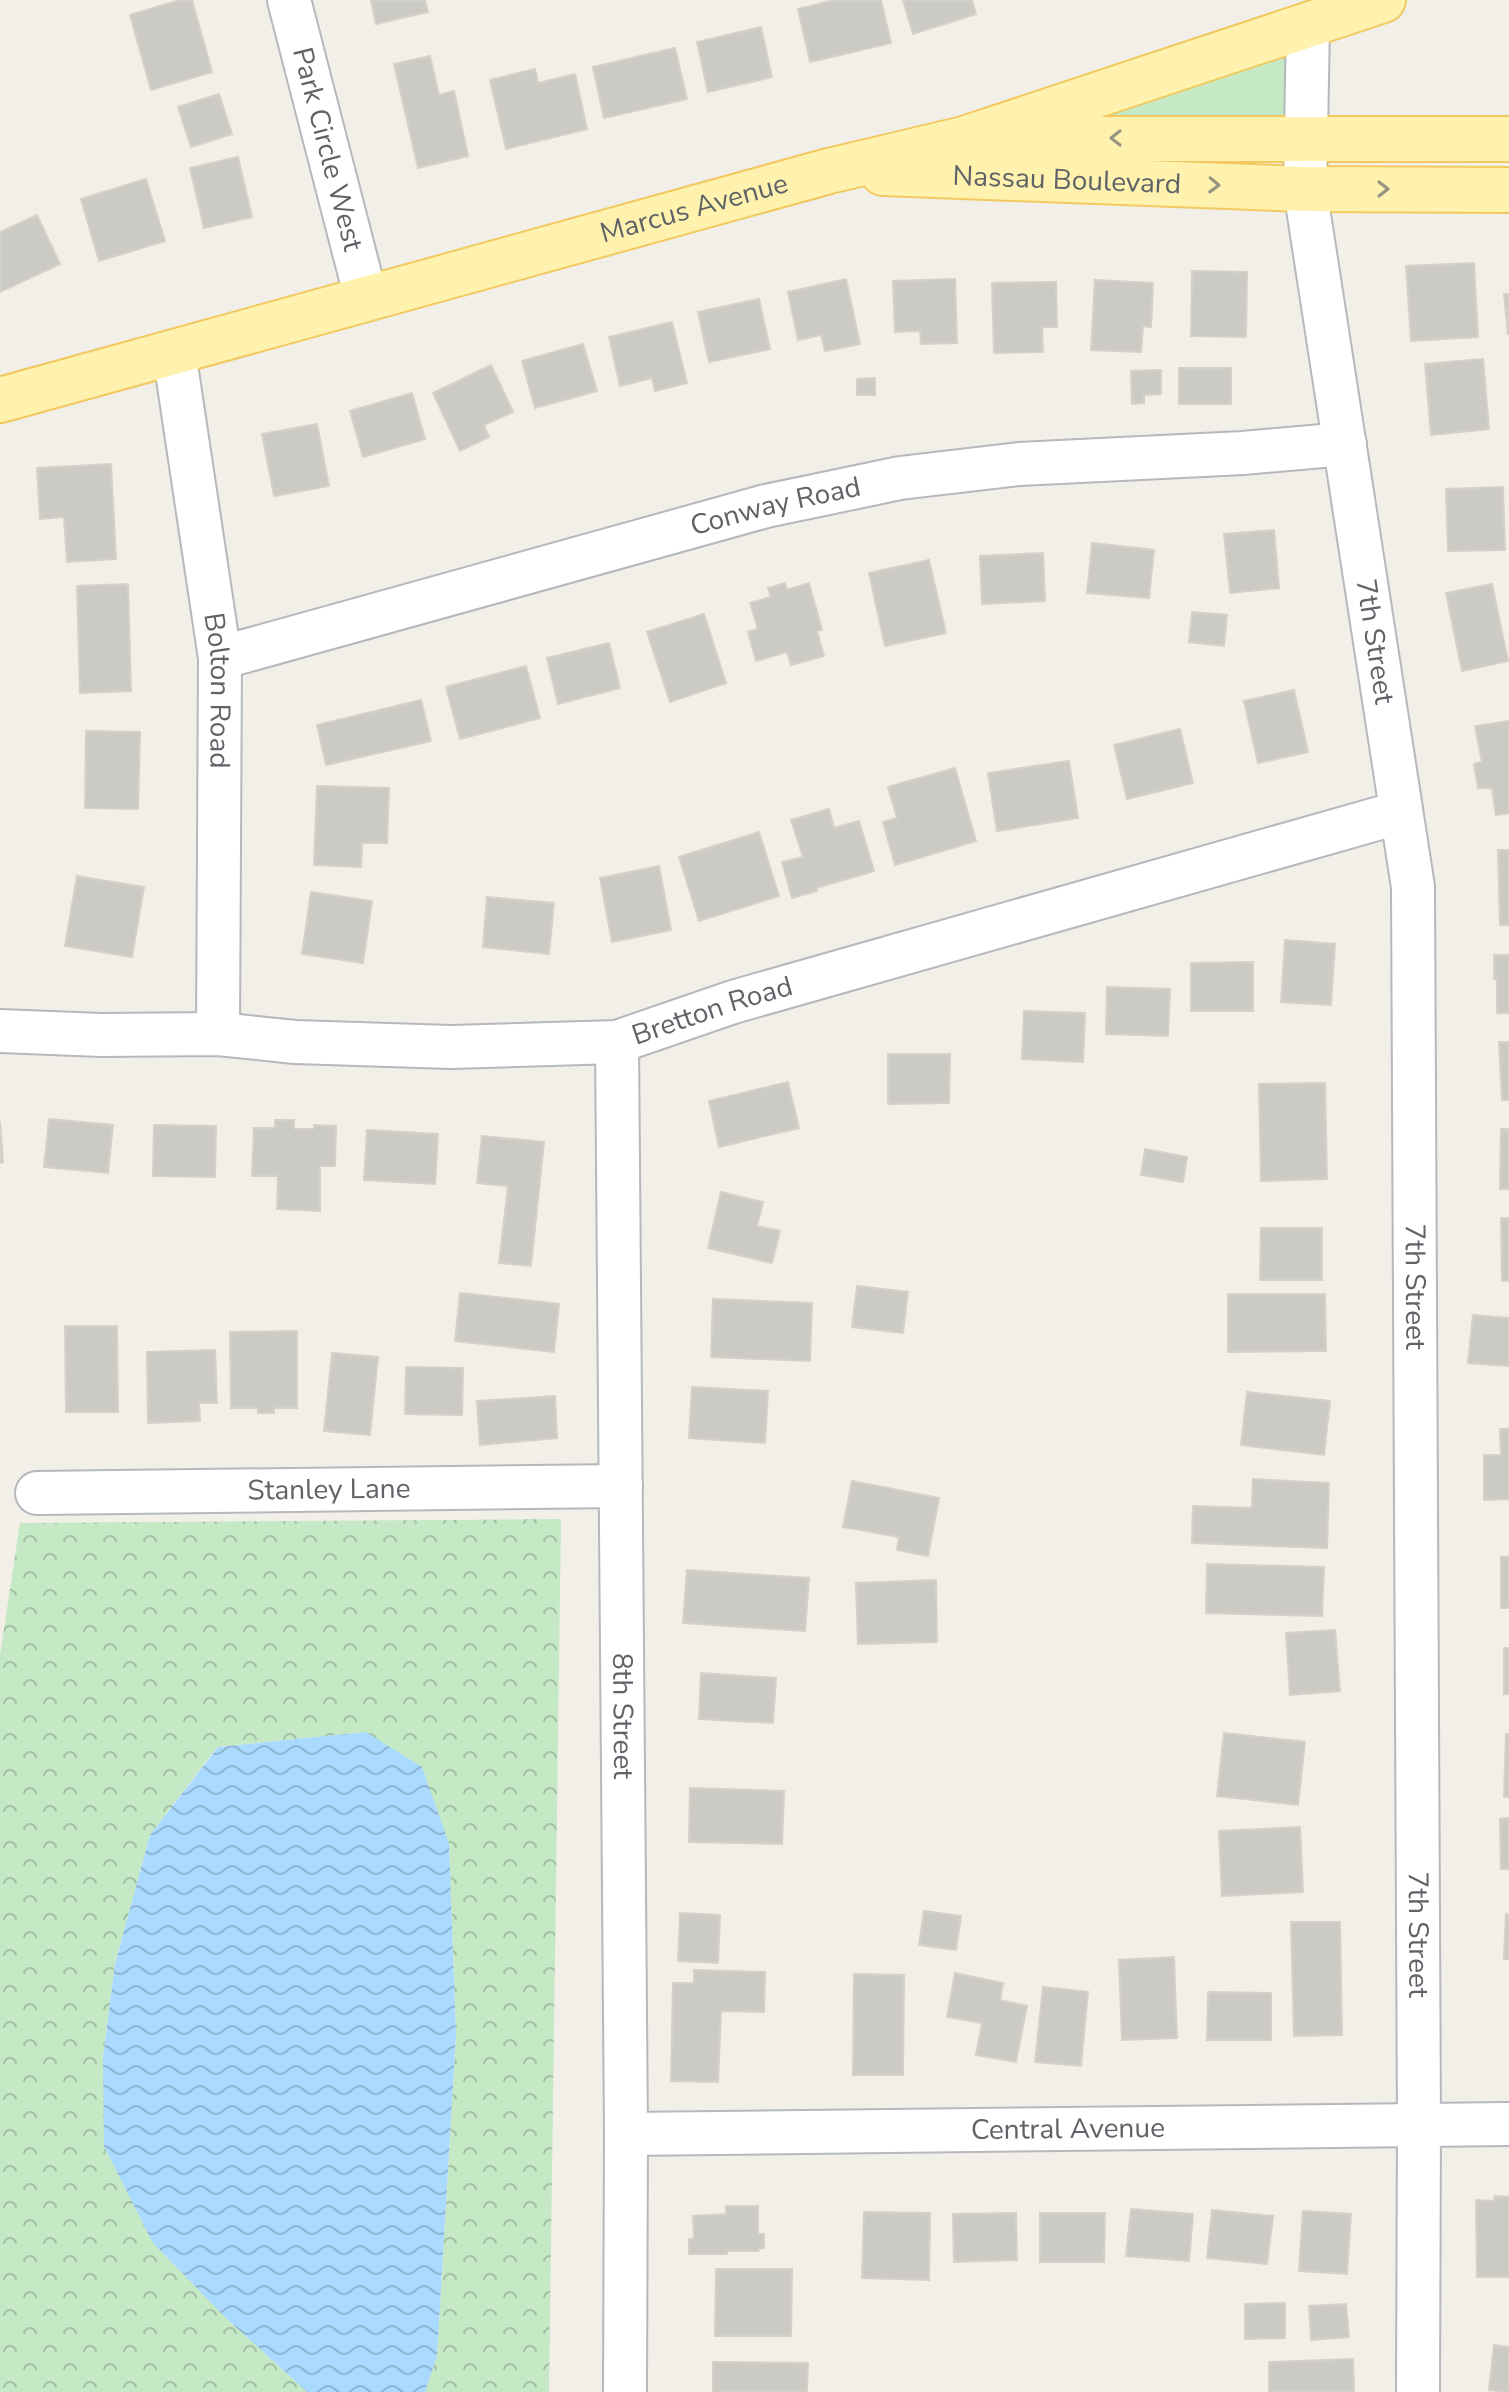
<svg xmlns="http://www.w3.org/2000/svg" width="1509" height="2392" font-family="'Nunito Sans',sans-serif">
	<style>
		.green { fill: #c5e8c5 }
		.forest { fill: url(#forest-crowns) }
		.water { fill: url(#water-waves) }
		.building { fill: #cccac5; stroke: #d6d1c6; stroke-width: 2 }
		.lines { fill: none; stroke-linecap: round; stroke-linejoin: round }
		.minor-casing { stroke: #b5b8bc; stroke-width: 46 }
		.major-casing { stroke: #f2c960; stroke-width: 48 }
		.minor { stroke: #fff; stroke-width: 42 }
		.major { stroke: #fff2af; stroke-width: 44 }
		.oneway { stroke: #979581 }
		.labels { text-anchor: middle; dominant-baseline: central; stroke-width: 8; stroke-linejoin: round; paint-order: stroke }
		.street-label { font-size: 28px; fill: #5f6368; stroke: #fff }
	</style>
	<defs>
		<pattern id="forest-crowns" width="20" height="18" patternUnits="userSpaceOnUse" patternTransform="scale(2)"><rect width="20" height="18" fill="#c5e8c5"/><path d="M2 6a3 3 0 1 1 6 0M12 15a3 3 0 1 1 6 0" fill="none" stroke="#a3c0a4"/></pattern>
		<pattern id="water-waves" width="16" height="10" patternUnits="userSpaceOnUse" patternTransform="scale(2)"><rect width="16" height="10" fill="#aadaff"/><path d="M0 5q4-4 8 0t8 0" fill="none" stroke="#8eb4d2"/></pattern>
	</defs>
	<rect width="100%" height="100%" fill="#f1efe8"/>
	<path class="green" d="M1299,37V130L1014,131Z"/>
	<path class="forest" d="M561,1519L549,2392H425L437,2356L456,2034L449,1844L366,1732L217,1747L150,1835L115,1964L103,2057L226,2318L307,2392H0V1655L20,1523Z"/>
	<path class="water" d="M366,1732L422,1767L449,1844L456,2034L437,2356L425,2392H307L226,2318L153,2243L104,2146L103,2057L115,1964L150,1835L218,1747Z"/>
	<path class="building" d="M180,0H192L212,72L151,90L130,15Z
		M371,0H425L428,12L376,24Z
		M834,0H881L891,43L810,62L798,9Z
		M903,0H972L976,14L913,34Z
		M761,27L772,77L708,92L697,42Z
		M675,48L687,99L604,118L593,67Z
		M430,56L439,95L454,91L468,156L418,168L394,64Z
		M535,69L538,83L575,74L587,129L506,149L490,80Z
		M219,94L232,134L191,147L178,107Z
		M238,157L252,217L204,228L190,168Z
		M146,179L165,241L99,261L81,199Z
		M37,215L60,264L0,292V232Z
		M1474,263L1478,337L1411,341L1406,266Z
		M1192,271L1247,272L1246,337L1191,336Z
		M846,279L860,344L825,351L821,335L798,340L788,292Z
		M955,279L957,343L921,344L920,331L895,332L893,281Z
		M1095,280L1153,283L1151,327L1143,326L1141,352L1091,350Z
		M1056,282L1057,327H1042L1043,352L994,353L992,283Z
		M1504,294H1509L1508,335Z
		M759,299L770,349L709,362L698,312Z
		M672,322L687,383L655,391L652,378L620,386L609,337Z
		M583,344L597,391L535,408L522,361Z
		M1483,359L1489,429L1431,435L1425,364Z
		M491,365L513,412L484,425L489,437L460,451L433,393Z
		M1179,368H1231V404H1179Z
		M1161,370V394L1144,395V403L1132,404L1131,371Z
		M875,378V395H857V379Z
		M412,393L425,439L363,457L350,411Z
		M317,424L329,486L274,496L262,434Z
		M111,464L116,559L67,562L64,517L40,519L37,468Z
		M1503,487L1505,550L1448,551L1446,489Z
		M1274,530L1279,588L1230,593L1224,534Z
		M1092,543L1154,550L1149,598L1087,593Z
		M1043,553L1045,601L982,604L980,556Z
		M929,560L946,633L885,646L869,573Z
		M785,583L787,590L809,583L822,630L817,631L824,656L791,665L787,652L756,661L748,632L758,629L750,603L771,597L768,588Z
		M128,584L131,691L80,693L77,586Z
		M1492,584L1508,661L1462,671L1446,593Z
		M1192,612L1227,615L1224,646L1189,642Z
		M704,614L726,683L670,702L647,632Z
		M609,643L620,688L558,704L547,658Z
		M526,666L540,718L460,739L446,687Z
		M1294,690L1308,752L1258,763L1244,701Z
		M421,700L431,741L326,765L317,725Z
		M1509,721V813L1496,815L1492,788H1478L1474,764L1482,762L1475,726Z
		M1180,729L1193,783L1127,799L1114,745Z
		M86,731L140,732L138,809L85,808Z
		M1069,761L1078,818L997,831L988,773Z
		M955,768L976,841L895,865L883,822L897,818L888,787Z
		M317,786L389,788L387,843H362L361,867L314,865Z
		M829,809L834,828L859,821L874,871L816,888L817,891L792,898L782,862L803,857L791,820Z
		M759,832L779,896L699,921L679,857Z
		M1498,850H1509V925H1500Z
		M659,866L671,930L612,942L600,878Z
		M77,876L144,887L132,957L65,946Z
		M311,892L372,901L363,963L302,954Z
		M487,897L554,903L549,954L483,947Z
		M1285,940L1335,944L1331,1005L1281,1002Z
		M1494,955H1509V1013H1497V979H1494Z
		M1253,962V1011H1191V963Z
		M1107,987L1170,989L1168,1036L1106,1034Z
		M1024,1011L1085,1013L1083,1062L1022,1059Z
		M1499,1042H1509V1100H1502Z
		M888,1054H950L949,1103L888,1104Z
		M788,1082L799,1128L719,1147L709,1101Z
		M1325,1083L1327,1179L1261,1181L1259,1084Z
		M49,1119L113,1125L108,1173L44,1167Z
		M275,1120H294V1129H314V1125L336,1126L335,1166H320V1211L277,1209L278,1176H252L254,1128H275Z
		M0,1121L3,1162L0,1163Z
		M154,1125L216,1126L215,1177L153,1176Z
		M1501,1129H1509V1189H1500Z
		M367,1130L438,1134L435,1184L364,1180Z
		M482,1136L544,1142L531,1266L499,1263L508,1186L477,1183Z
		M1145,1149L1187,1157L1183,1182L1141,1175Z
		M721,1192L763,1202L757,1226L780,1231L772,1263L708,1248Z
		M1501,1218H1509V1281H1502Z
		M1261,1228H1322V1280H1260Z
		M857,1286L908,1292L903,1333L852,1327Z
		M460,1293L559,1304L554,1352L455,1341Z
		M1228,1294H1325L1326,1351L1228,1352Z
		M713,1299L812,1303L810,1361L711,1357Z
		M1473,1315L1509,1318V1366L1468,1363Z
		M65,1326H117L118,1412H66Z
		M297,1331V1408H274V1413H258V1408H231L230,1332Z
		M215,1350L217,1403H199L200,1421L148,1423L147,1352Z
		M332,1353L378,1357L370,1435L324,1431Z
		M406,1367L463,1368L462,1415L405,1414Z
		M692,1387L768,1391L765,1443L689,1438Z
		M1247,1392L1330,1401L1324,1455L1241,1445Z
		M555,1396L557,1438L480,1445L477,1401Z
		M1500,1429H1509V1499L1484,1500V1455H1501Z
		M1253,1479L1329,1483L1327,1548L1192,1543L1193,1506L1252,1508Z
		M852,1481L939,1498L928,1556L897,1550L899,1537L843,1527Z
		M1501,1557H1509V1608H1501Z
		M1207,1564L1324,1567L1322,1616L1206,1613Z
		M687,1570L809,1578L805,1631L683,1623Z
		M936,1580L937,1642L858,1644L856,1583Z
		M1335,1630L1340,1691L1290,1695L1286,1633Z
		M1504,1648H1509V1694H1504Z
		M701,1673L776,1678L773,1723L699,1719Z
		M1224,1733L1305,1742L1298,1805L1217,1796Z
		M1506,1734H1509V1797H1504Z
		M690,1788L784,1791L782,1844L689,1842Z
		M1509,1818V1869H1501L1500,1819Z
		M1300,1827L1303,1892L1222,1896L1219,1831Z
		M924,1911L961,1916L956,1950L919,1945Z
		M680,1913L720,1915L718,1963L678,1961Z
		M1506,1914L1509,1915V1959H1504Z
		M1291,1922H1340L1342,2035L1294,2036Z
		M1174,1957L1177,2038L1122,2040L1119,1960Z
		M694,1970L765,1972L764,2012L721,2011L718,2082L671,2081L673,1983H694Z
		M955,1973L1003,1983L1000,2000L1027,2006L1016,2062L976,2055L982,2023L947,2017Z
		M854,1974L904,1975L903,2075H853Z
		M1043,1987L1088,1992L1081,2066L1035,2062Z
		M1208,1992L1271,1993V2040H1207Z
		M1495,2196L1509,2197V2277H1477L1476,2200L1494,2201Z
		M726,2206H758V2234H764V2248L758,2249V2251H727V2254H689V2239H694L693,2216L726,2214Z
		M1131,2209L1193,2214L1189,2261L1126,2256Z
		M1212,2210L1273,2216L1267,2264L1207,2258Z
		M1303,2211L1351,2214L1347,2274L1299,2271Z
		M864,2212L930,2213L929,2280L862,2278Z
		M1016,2213L1017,2260L954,2262L953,2214Z
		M1040,2213H1105L1104,2262H1040Z
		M716,2269H792L791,2336H715Z
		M1285,2303V2338L1245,2339V2304Z
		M1346,2304L1349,2337L1311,2340L1309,2306Z
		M1494,2345L1509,2347V2392L1489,2390Z
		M1353,2359L1354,2392H1269V2362Z
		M713,2362L808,2363L807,2392H713Z"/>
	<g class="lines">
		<defs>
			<g id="minor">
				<path id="s1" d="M289,0L366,298"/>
				<path id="s2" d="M1308,25L1305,189L1413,887L1419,2125L1418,2392"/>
				<path id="s3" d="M174,352L220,658L218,1034"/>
				<path id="s4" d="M220,658L766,506L900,478L1019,464L1243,453L1345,444"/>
				<path id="s5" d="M0,1031L101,1035L218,1034L295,1042L451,1047L617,1042L733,1002L1401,812"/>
				<path id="s6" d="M617,1042L626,2134L625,2392"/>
				<path id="s7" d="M37,1493L621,1486"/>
				<path id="s8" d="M626,2134L1509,2124"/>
			</g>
			<g id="major">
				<path d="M1003,139H1509"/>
				<path id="s9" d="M883,173L1305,189L1509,190"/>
				<path id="s10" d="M0,400L829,171L964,139L1383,0"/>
			</g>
		</defs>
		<use href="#minor" class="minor-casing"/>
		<use href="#major" class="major-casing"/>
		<use href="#minor" class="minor"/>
		<use href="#major" class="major"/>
	</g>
	<defs><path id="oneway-chevron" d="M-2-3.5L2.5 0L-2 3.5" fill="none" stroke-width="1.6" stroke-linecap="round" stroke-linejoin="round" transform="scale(2)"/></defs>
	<g class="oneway">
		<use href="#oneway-chevron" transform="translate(1116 138) rotate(180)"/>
		<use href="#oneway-chevron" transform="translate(1214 185) rotate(2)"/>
		<use href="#oneway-chevron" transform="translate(1383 189)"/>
	</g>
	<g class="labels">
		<g class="street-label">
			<text stroke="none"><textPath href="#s1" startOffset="154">Park Circle West</textPath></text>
			<text stroke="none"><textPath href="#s9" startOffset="184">Nassau Boulevard</textPath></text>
			<text stroke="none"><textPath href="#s10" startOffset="720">Marcus Avenue</textPath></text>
			<text stroke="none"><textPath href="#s4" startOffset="576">Conway Road</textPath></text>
			<text stroke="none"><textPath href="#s2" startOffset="622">7th Street</textPath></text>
			<text stroke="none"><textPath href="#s3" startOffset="342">Bolton Road</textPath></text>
			<text stroke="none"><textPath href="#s5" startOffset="718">Bretton Road</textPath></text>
			<text stroke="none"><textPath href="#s2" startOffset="1270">7th Street</textPath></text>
			<text stroke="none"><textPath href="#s7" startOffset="292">Stanley Lane</textPath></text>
			<text stroke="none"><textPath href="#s6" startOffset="674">8th Street</textPath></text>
			<text stroke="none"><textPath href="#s2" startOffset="1918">7th Street</textPath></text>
			<text stroke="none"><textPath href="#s8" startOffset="442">Central Avenue</textPath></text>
		</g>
	</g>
</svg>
